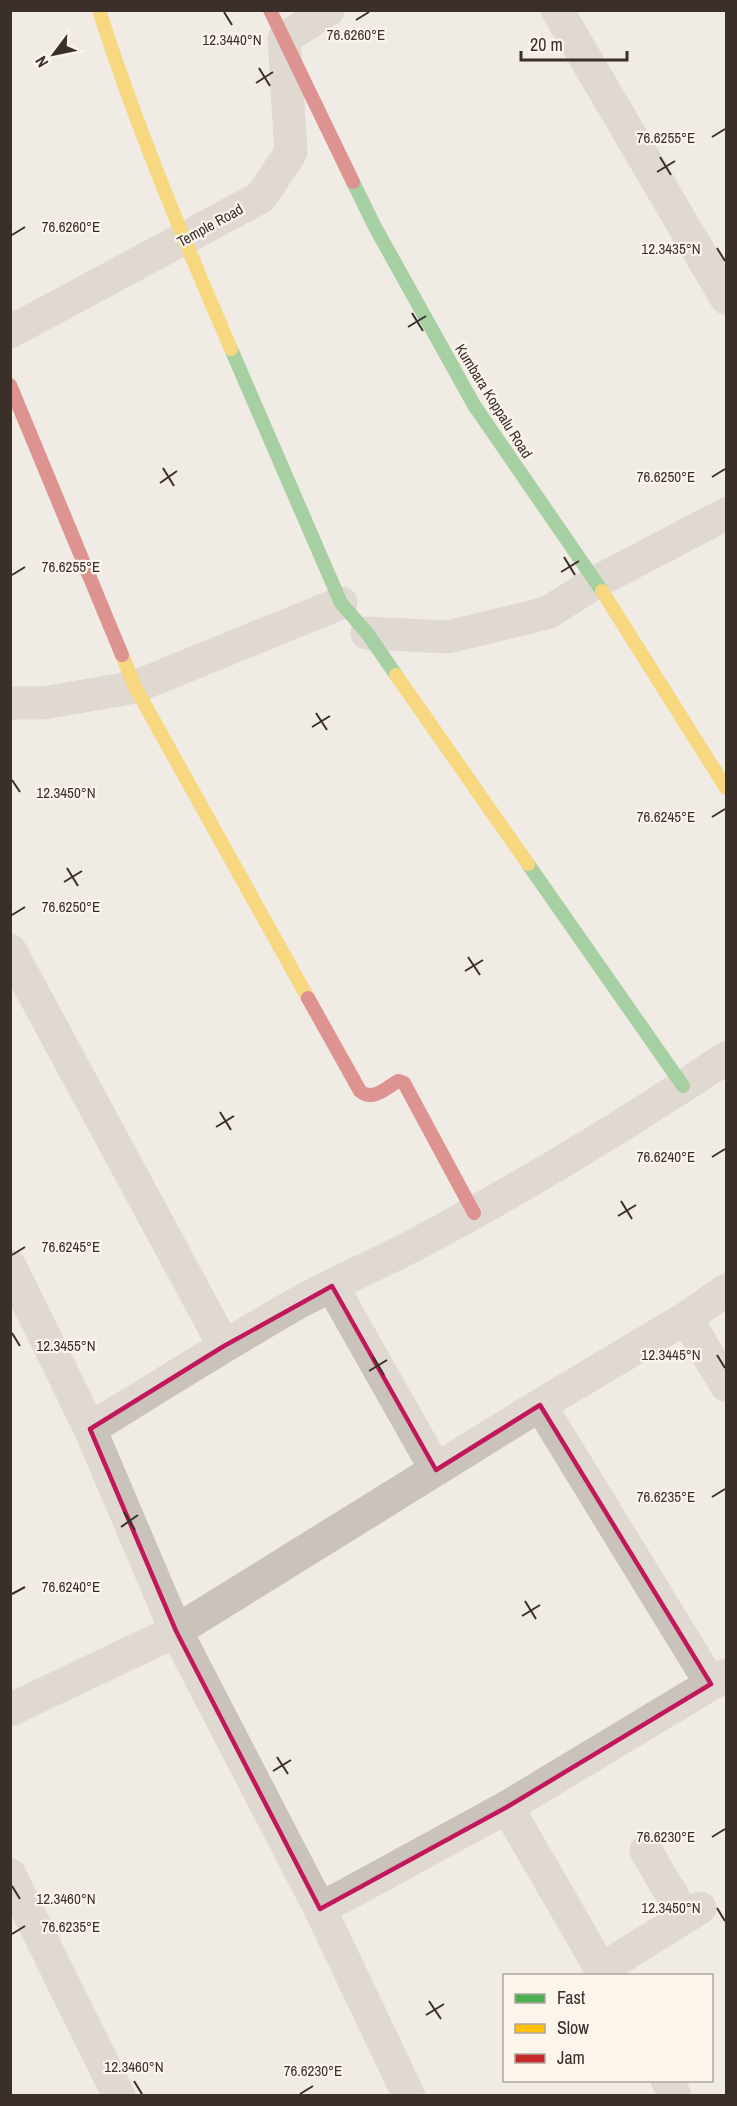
<svg xmlns="http://www.w3.org/2000/svg" width="737" height="2106" font-family="'Archivo Narrow',sans-serif">
	<style>
		.lines { fill: none; stroke-linecap: round; stroke-linejoin: round }
		.street { stroke: #cac3bc; stroke-width: 33 }
		.fast { stroke: #4caf50; stroke-width: 14 }
		.slow { stroke: #ffc107; stroke-width: 14 }
		.jam { stroke: #c62828; stroke-width: 14 }
		.marked { fill: none; stroke: #c2185b; stroke-width: 4.5; stroke-linejoin: round }
		.ticks { fill: none; stroke: #3b3029; stroke-width: 2 }
		.labels { text-anchor: middle; dominant-baseline: central; stroke-width: 4.5; stroke-linejoin: round; paint-order: stroke }
		.street-label { font-size: 15px; fill: #3b3029; stroke: #fcf5ec }
		.ticks-label { font-size: 15px; text-anchor: middle; fill: #3b3029; stroke: #fcf5ec; stroke-width: 4.5; stroke-linejoin: round; paint-order: stroke }
	</style>
	<rect width="100%" height="100%" fill="#f0ebe4"/>
	<g class="lines">
		<path class="street" d="M557,10L726,298
			M10,332L261,197L291,152L284,39L328,10
			M367,633L448,637L547,613L596,582L726,514
			M10,703H44L135,687L341,603
			M10,950L224,1346
			M10,1266L90,1429L176,1631L320,1909L409,2096
			M332,1286L436,1470
			M686,1318L726,1385
			M540,1405L711,1684
			M90,1429C158,1387 226,1344 296,1304C337,1281 381,1263 422,1241C527,1185 628,1123 726,1058
			M10,1710L176,1631L540,1405L686,1318L726,1290
			M507,1807L605,1976
			M646,1851L685,1917
			M10,1875L119,2096
			M320,1909L507,1807L726,1675
			M602,1969L700,1908
			M667,2080L675,2096"/>
		<path class="fast" d="M353,182L375,227L474,405L602,591
			M231,349L341,603L367,633L396,675
			M528,864L683,1086"/>
		<path class="slow" d="M99,10C136,126 183,238 231,349
			M602,591L726,788
			M122,655L135,687L308,998
			M396,675L528,864"/>
		<path class="jam" d="M270,10L353,182
			M10,385L122,655
			M308,998L360,1091C373,1102 386,1088 398,1081L404,1083L474,1213"/>
	</g>
	<path d="M0 0H737V2106H0ZM332,1286L436,1470L540,1405L711,1684L507,1807L320,1909L176,1631L90,1429L224,1346Z" fill="#f0ebe4" fill-opacity=".55" fill-rule="evenodd"/>
	<path class="marked" d="M332,1286L436,1470L540,1405L711,1684L507,1807L320,1909L176,1631L90,1429L224,1346Z"/>
	<path class="ticks" d="M224,12L232,25M356,20L369,12M259,68L270,86M256,83L273,72M712,137L725,129M660,157L671,175M657,172L675,161M12,235L25,227M717,248L725,261M412,313L423,331M408,327L426,316M163,468L174,486M712,477L725,469M160,483L177,471M564,557L575,575M561,572L579,561M12,575L25,567M316,713L327,730M312,727L330,716M12,780L20,792M712,817L725,809M67,868L78,886M64,882L82,871M12,915L25,907M468,957L480,975M465,971L483,960M220,1112L231,1130M216,1127L234,1116M712,1157L725,1149M621,1201L632,1219M618,1216L636,1205M12,1255L25,1247M12,1333L20,1346M717,1355L725,1368M373,1357L384,1375M369,1371L387,1360M712,1497L725,1489M124,1512L135,1530M121,1527L138,1515M12,1594L25,1587M525,1601L536,1619M522,1616L540,1605M277,1757L288,1774M273,1771L291,1760M712,1837L725,1829M12,1886L20,1899M717,1908L725,1921M12,1934L25,1926M429,2001L441,2019M426,2015L444,2004M134,2081L142,2094M300,2094L313,2086"/>
	<g class="labels">
		<g class="street-label">
			<text transform="translate(210 225) rotate(-29)">Temple Road</text>
			<text transform="translate(494 401) rotate(58)">Kumbara Koppalu Road</text>
		</g>
	</g>
	<g class="ticks-label">
		<text x="356" y="40">76.6260°E</text>
		<text x="232" y="45">12.3440°N</text>
		<text x="666" y="143">76.6255°E</text>
		<text x="71" y="232">76.6260°E</text>
		<text x="671" y="254">12.3435°N</text>
		<text x="666" y="482">76.6250°E</text>
		<text x="71" y="572">76.6255°E</text>
		<text x="66" y="798">12.3450°N</text>
		<text x="666" y="822">76.6245°E</text>
		<text x="71" y="912">76.6250°E</text>
		<text x="666" y="1162">76.6240°E</text>
		<text x="71" y="1252">76.6245°E</text>
		<text x="66" y="1351">12.3455°N</text>
		<text x="671" y="1360">12.3445°N</text>
		<text x="666" y="1502">76.6235°E</text>
		<text x="71" y="1592">76.6240°E</text>
		<text x="666" y="1842">76.6230°E</text>
		<text x="66" y="1904">12.3460°N</text>
		<text x="671" y="1913">12.3450°N</text>
		<text x="71" y="1932">76.6235°E</text>
		<text x="134" y="2072">12.3460°N</text>
		<text x="313" y="2076">76.6230°E</text>
	</g>
	<rect width="737" height="2106" fill="none" stroke="#3b3029" stroke-width="24"/>
	<rect x="503" y="1974" width="210" height="108" fill="#fcf5ec" stroke="#afa69e" stroke-width="1.5"/>
	<rect x="515" y="1994" width="30" height="9" fill="#4caf50" stroke="#afa69e" stroke-width="1.5"/>
	<text x="557" y="2004" font-size="18" fill="#3b3029">Fast</text>
	<rect x="515" y="2024" width="30" height="9" fill="#ffc107" stroke="#afa69e" stroke-width="1.5"/>
	<text x="557" y="2034" font-size="18" fill="#3b3029">Slow</text>
	<rect x="515" y="2054" width="30" height="9" fill="#c62828" stroke="#afa69e" stroke-width="1.5"/>
	<text x="557" y="2064" font-size="18" fill="#3b3029">Jam</text>
	<g transform="translate(54 54) rotate(238)" stroke="#fcf5ec" stroke-width="4.5" paint-order="stroke">
	<path d="M0-4.5L10 22L0 15L-10 22Z" fill="#3b3029"/>
	<text y="-9" font-size="16" font-weight="bold" text-anchor="middle" fill="#3b3029">N</text>
	</g>
	<path d="M521 51v9h106v-9" fill="none" stroke="#3b3029" stroke-width="3"/>
	<text x="530" y="51" font-size="18" fill="#3b3029" stroke="#fcf5ec" stroke-width="4.5" paint-order="stroke">20 m</text>
</svg>
